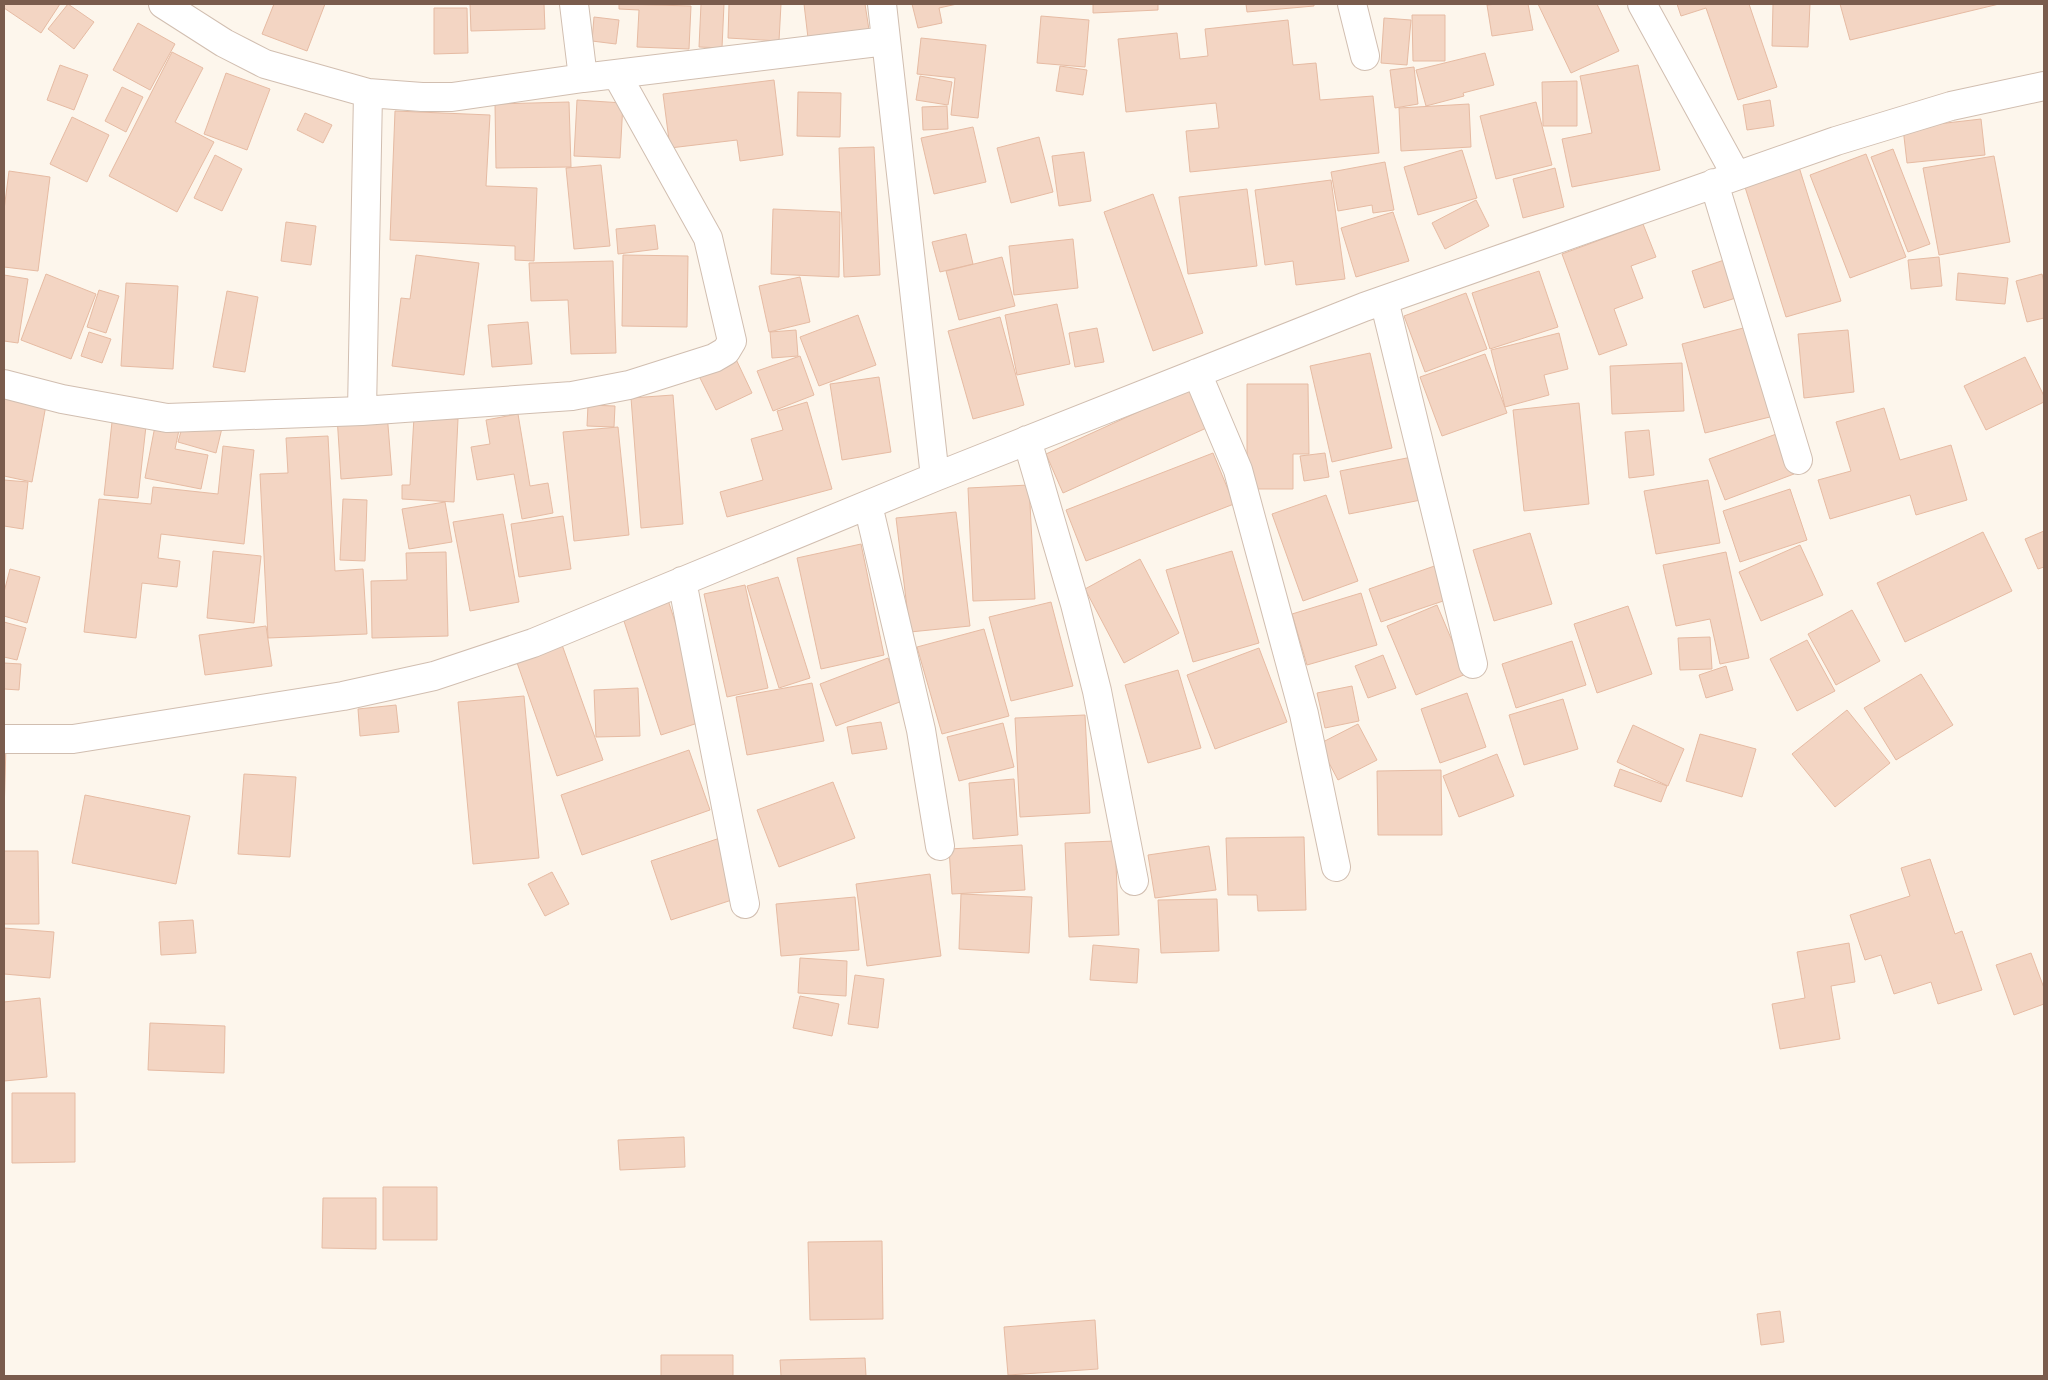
<svg xmlns="http://www.w3.org/2000/svg" width="2048" height="1380" font-family="'Archivo Narrow',sans-serif">
	<style>
		.building { fill: #f3d5c3; stroke: #e6bba3 }
		.lines { fill: none; stroke-linecap: round; stroke-linejoin: round }
		.minor-casing { stroke: #d1beb0; stroke-width: 30 }
		.minor { stroke: #fff; stroke-width: 28 }
	</style>
	<rect width="100%" height="100%" fill="#fdf6ec"/>
	<path class="building" d="M4,4H60L41,33L4,8Z
		M68,4L94,22L74,49L48,29Z
		M274,4H325L307,51L262,34Z
		M470,4H544L545,29L471,31Z
		M619,4L691,6L689,49L637,47L639,10L619,9Z
		M701,4H724L722,48L699,47Z
		M729,4H781L779,41L728,38Z
		M804,4H865L869,30L808,38Z
		M912,4H957L939,8L942,23L918,28Z
		M1093,4H1158V10L1093,13Z
		M1246,4H1314V6L1247,12Z
		M1497,4H1528L1533,30L1492,36L1487,5Z
		M1538,4H1597L1619,51L1571,73Z
		M1677,4H1749L1777,87L1738,100L1706,8L1681,16Z
		M1773,4H1810L1808,47L1772,46Z
		M1840,4H1999L1850,40Z
		M434,8H467L468,53L434,54Z
		M1412,15H1445V61H1413Z
		M1041,16L1089,20L1085,67L1037,63Z
		M594,17L619,20L616,44L592,41Z
		M1384,18L1411,20L1407,65L1381,63Z
		M1288,20L1293,65L1316,63L1320,100L1373,96L1379,153L1190,172L1186,131L1219,128L1216,103L1126,112L1118,39L1177,33L1180,59L1208,56L1205,29Z
		M138,23L175,44L150,90L113,70Z
		M921,38L986,45L978,118L951,115L955,78L917,74Z
		M172,52L203,68L175,122L214,142L177,212L109,176Z
		M1485,53L1494,85L1463,93L1464,96L1426,106L1416,70Z
		M60,65L88,75L74,110L47,100Z
		M1638,65L1660,170L1572,187L1562,139L1592,133L1580,76Z
		M1060,66L1087,70L1083,95L1056,91Z
		M1414,67L1418,104L1395,108L1390,70Z
		M226,73L270,89L247,150L204,134Z
		M920,76L952,82L948,105L916,100Z
		M774,80L783,155L740,161L737,140L670,148L663,94Z
		M1577,81V126H1543L1542,82Z
		M122,87L143,97L126,132L105,121Z
		M798,92L841,93L840,137L797,136Z
		M577,100L623,103L620,158L574,156Z
		M1770,100L1774,126L1747,130L1743,105Z
		M569,102L571,167L496,168L495,104Z
		M1536,102L1552,165L1496,179L1480,116Z
		M1469,104L1471,147L1401,151L1399,108Z
		M947,106L948,129L923,130L922,107Z
		M395,111L490,115L486,186L537,188L534,261L515,260V246L390,240Z
		M305,113L332,125L323,143L297,130Z
		M72,117L109,135L87,182L50,164Z
		M1981,119L1985,155L1907,163L1903,128Z
		M973,127L986,182L934,194L921,138Z
		M1039,137L1053,192L1011,203L997,148Z
		M874,147L880,275L844,277L839,148Z
		M1893,149L1930,244L1908,252L1871,157Z
		M1462,150L1477,198L1418,215L1404,167Z
		M1084,152L1091,201L1059,206L1052,156Z
		M1866,154L1906,257L1850,278L1810,175Z
		M215,155L242,169L222,211L194,198Z
		M1994,156L2010,242L1939,255L1923,168Z
		M1385,162L1394,210L1373,213L1372,205L1338,211L1331,172Z
		M601,165L610,246L574,249L566,168Z
		M1799,167L1841,301L1786,317L1744,184Z
		M1555,168L1564,207L1523,218L1513,179Z
		M9,171L50,177L38,271L4,267V210Z
		M1331,180L1345,279L1296,285L1293,261L1265,265L1255,190Z
		M1247,189L1257,266L1188,274L1179,197Z
		M1153,194L1203,333L1153,351L1104,212Z
		M1476,200L1489,226L1445,249L1432,223Z
		M773,209L840,212L839,277L771,274Z
		M1393,212L1409,261L1356,277L1341,228Z
		M286,222L316,226L311,265L281,261Z
		M1643,224L1656,257L1631,266L1643,298L1614,309L1627,345L1599,355L1562,254Z
		M655,225L658,249L618,254L616,229Z
		M966,234L973,264L940,272L932,242Z
		M1073,239L1078,288L1014,295L1009,246Z
		M416,255L479,263L464,375L392,366L401,298L410,299Z
		M623,255L688,256L687,327L622,326Z
		M1002,257L1015,306L959,320L946,271Z
		M1939,257L1942,286L1911,289L1908,260Z
		M1730,258L1742,296L1704,308L1692,271Z
		M613,261L616,353L571,354L568,300L531,301L529,263Z
		M1539,271L1558,327L1490,349L1472,293Z
		M1958,273L2008,278L2005,304L1956,300Z
		M46,274L96,294L71,359L21,340Z
		M2042,274L2044,282V318L2027,322L2016,281Z
		M4,275L28,279L18,343L4,341Z
		M800,277L810,322L769,332L759,286Z
		M126,283L178,286L173,369L121,366Z
		M99,290L119,296L106,333L87,327Z
		M227,291L258,297L245,372L213,367Z
		M1466,293L1487,349L1425,372L1404,316Z
		M1057,304L1070,364L1017,375L1005,315Z
		M858,315L876,365L819,386L800,337Z
		M1000,317L1024,405L973,419L948,331Z
		M528,322L532,364L492,367L488,325Z
		M1751,326L1774,416L1705,433L1682,344Z
		M1097,328L1104,362L1075,367L1069,333Z
		M796,330L798,356L772,358L770,332Z
		M1848,330L1854,392L1804,398L1798,334Z
		M89,332L111,339L102,363L81,356Z
		M1559,333L1568,369L1544,375L1549,395L1505,407L1491,350Z
		M1370,353L1392,448L1332,462L1310,366Z
		M1485,354L1507,413L1442,436L1420,377Z
		M734,355L752,393L716,410L697,372Z
		M800,356L814,395L773,411L757,371Z
		M2025,357L2044,396V402L1986,430L1964,386Z
		M1682,363L1684,411L1612,414L1610,366Z
		M879,377L891,452L842,460L830,384Z
		M1247,384H1308L1309,454H1293V489H1247Z
		M1195,386L1213,425L1063,493L1046,454Z
		M673,395L683,524L641,528L631,398Z
		M4,398L46,405L32,482L4,476Z
		M807,402L832,489L727,517L720,492L763,480L751,439L783,430L777,411Z
		M1579,403L1589,504L1524,511L1513,410Z
		M588,405L615,406L614,427L587,426Z
		M1884,408L1900,460L1951,445L1967,500L1916,515L1910,495L1830,519L1818,480L1851,471L1836,422Z
		M113,413L147,417L138,498L104,495Z
		M387,413L392,475L341,479L337,416Z
		M518,414L530,486L548,483L553,513L522,519L514,474L477,480L471,447L490,444L486,420Z
		M185,417L222,428L216,453L178,442Z
		M414,417L458,419L454,502L402,499V485H410Z
		M155,426L179,430L175,449L208,455L201,489L145,478Z
		M618,427L629,535L574,541L563,432Z
		M1649,430L1654,475L1629,478L1625,432Z
		M1779,433L1794,474L1725,500L1709,459Z
		M328,436L335,571L363,569L367,634L268,638L260,474L288,473L286,438Z
		M223,446L254,450L244,544L161,534L158,558L180,561L177,587L142,583L136,638L84,632L99,499L151,504L153,487L218,494Z
		M1213,453L1234,504L1086,561L1066,510Z
		M1325,453L1329,477L1304,481L1300,456Z
		M1412,457L1421,500L1349,514L1340,471Z
		M4,480L28,482L23,529L4,526Z
		M1708,480L1720,543L1656,554L1644,491Z
		M1029,485L1035,599L973,601L968,488Z
		M1790,489L1807,540L1740,562L1723,511Z
		M1326,495L1358,581L1303,601L1272,514Z
		M343,499L367,500L365,561L340,560Z
		M445,502L452,542L409,549L402,509Z
		M956,512L970,626L910,632L896,518Z
		M503,514L519,602L470,611L453,522Z
		M563,516L571,569L519,577L511,524Z
		M2044,531V567L2038,569L2025,539Z
		M1983,532L2012,591L1905,642L1877,583Z
		M1530,533L1552,604L1494,621L1473,550Z
		M861,544L884,655L821,669L797,558Z
		M1800,545L1823,595L1761,621L1739,572Z
		M213,551L261,556L254,623L207,618Z
		M1232,551L1259,643L1193,662L1166,570Z
		M446,552L448,636L372,638L371,581L407,580L406,553Z
		M1726,552L1749,658L1720,664L1710,619L1676,626L1663,565Z
		M1140,559L1179,633L1124,663L1085,589Z
		M1443,563L1455,597L1381,622L1369,589Z
		M10,569L40,577L27,623L4,616V592Z
		M778,577L810,678L779,688L747,586Z
		M745,585L768,688L727,697L704,594Z
		M1361,593L1377,645L1307,665L1292,614Z
		M668,600L707,720L661,735L622,615Z
		M1051,602L1073,686L1011,701L989,617Z
		M1437,605L1466,674L1416,695L1387,626Z
		M1628,606L1652,674L1597,693L1574,624Z
		M1852,610L1880,661L1836,685L1808,634Z
		M4,622L26,628L17,660L4,657Z
		M266,626L272,666L205,675L199,635Z
		M984,629L1009,716L942,734L917,647Z
		M1710,637L1712,669L1680,670L1678,638Z
		M1807,640L1835,691L1797,711L1770,659Z
		M1572,641L1586,685L1516,708L1502,664Z
		M561,642L603,760L557,776L515,657Z
		M1259,648L1287,722L1215,749L1187,675Z
		M1383,655L1396,688L1368,698L1355,666Z
		M888,658L905,700L836,726L820,684Z
		M4,663L21,664L19,690L4,689Z
		M1726,666L1733,690L1706,698L1699,675Z
		M1178,670L1201,748L1148,763L1125,685Z
		M1921,674L1953,725L1896,760L1864,708Z
		M812,683L824,741L747,755L736,697Z
		M1352,686L1359,721L1325,728L1317,693Z
		M638,688L640,736L596,737L594,690Z
		M1467,693L1486,747L1440,763L1421,709Z
		M524,696L539,858L473,864L458,702Z
		M1563,699L1578,749L1524,765L1509,715Z
		M396,705L399,732L360,736L358,709Z
		M1847,710L1890,763L1835,807L1792,754Z
		M1085,715L1090,813L1020,817L1015,718Z
		M881,722L887,749L852,754L847,727Z
		M1003,723L1014,767L959,781L947,737Z
		M1358,724L1377,760L1338,780L1319,744Z
		M1633,725L1684,749L1668,786L1617,762Z
		M1700,734L1756,749L1742,797L1686,781Z
		M4,745H6L4,815Z
		M689,750L710,810L582,855L561,795Z
		M1497,754L1514,796L1459,817L1443,776Z
		M1620,769L1667,786L1661,802L1614,786Z
		M1441,770L1442,835H1378L1377,771Z
		M244,774L296,777L290,857L238,854Z
		M1014,779L1018,835L973,839L969,783Z
		M833,782L855,838L779,867L757,810Z
		M85,795L190,816L176,884L72,863Z
		M723,837L744,896L671,920L651,861Z
		M1304,837L1306,910L1258,911L1257,895H1228L1226,838Z
		M1115,841L1119,935L1069,937L1065,843Z
		M1022,845L1025,890L952,894L949,849Z
		M1209,846L1216,890L1155,898L1148,855Z
		M4,851H38L39,924H4Z
		M1930,859L1955,934L1962,931L1982,990L1938,1004L1931,982L1894,994L1881,955L1865,960L1850,915L1910,896L1901,868Z
		M552,872L569,904L545,916L528,884Z
		M930,874L941,956L867,966L856,884Z
		M961,894L1032,897L1029,953L959,949Z
		M855,897L859,950L781,956L776,904Z
		M1217,899L1219,951L1161,953L1158,900Z
		M193,920L196,953L161,955L159,922Z
		M4,928L54,932L50,978L4,974Z
		M1849,943L1855,982L1831,986L1840,1039L1780,1049L1772,1004L1805,998L1797,952Z
		M1093,945L1139,949L1137,983L1090,980Z
		M2031,953L2044,988V1004L2014,1015L1996,965Z
		M800,958L847,961L846,996L798,993Z
		M855,975L884,979L878,1028L848,1024Z
		M800,996L839,1004L832,1036L793,1028Z
		M40,998L47,1077L4,1081V1002Z
		M150,1023L225,1026L224,1073L148,1070Z
		M12,1093H75V1162L12,1163Z
		M684,1137L685,1167L620,1170L618,1140Z
		M383,1187H437V1240H383Z
		M323,1198H376V1249L322,1248Z
		M882,1241L883,1319L810,1320L808,1242Z
		M1780,1311L1784,1342L1761,1345L1757,1314Z
		M1095,1320L1098,1369L1008,1375L1004,1327Z
		M661,1355H733V1376H661Z
		M865,1358L866,1376H781L780,1360Z"/>
	<g class="lines">
		<defs>
			<path id="minor" d="M163,4L224,43L265,64L368,93L422,97H452L583,78L886,41
				M574,4L583,78
				M882,4L935,477
				M1352,4L1365,56
				M1642,4L1736,175
				M1714,183L1798,460
				M1384,300L1473,664
				M1197,373L1238,470L1304,714L1336,867
				M4,384L62,399L167,418L362,411L572,396L629,385L714,358L726,351L732,341L708,238L617,75
				M362,411L368,93
				M1027,440L1075,604L1097,691L1134,881
				M868,505L921,730L940,846
				M682,581L745,904
				M4,739H73L343,696L434,676L533,643L935,477L1364,307L1836,141L1951,106L2044,86"/>
		</defs>
		<use href="#minor" class="minor-casing"/>
		<use href="#minor" class="minor"/>
	</g>
	<rect width="2048" height="1380" fill="none" stroke="#7a5c4d" stroke-width="10"/>
</svg>
